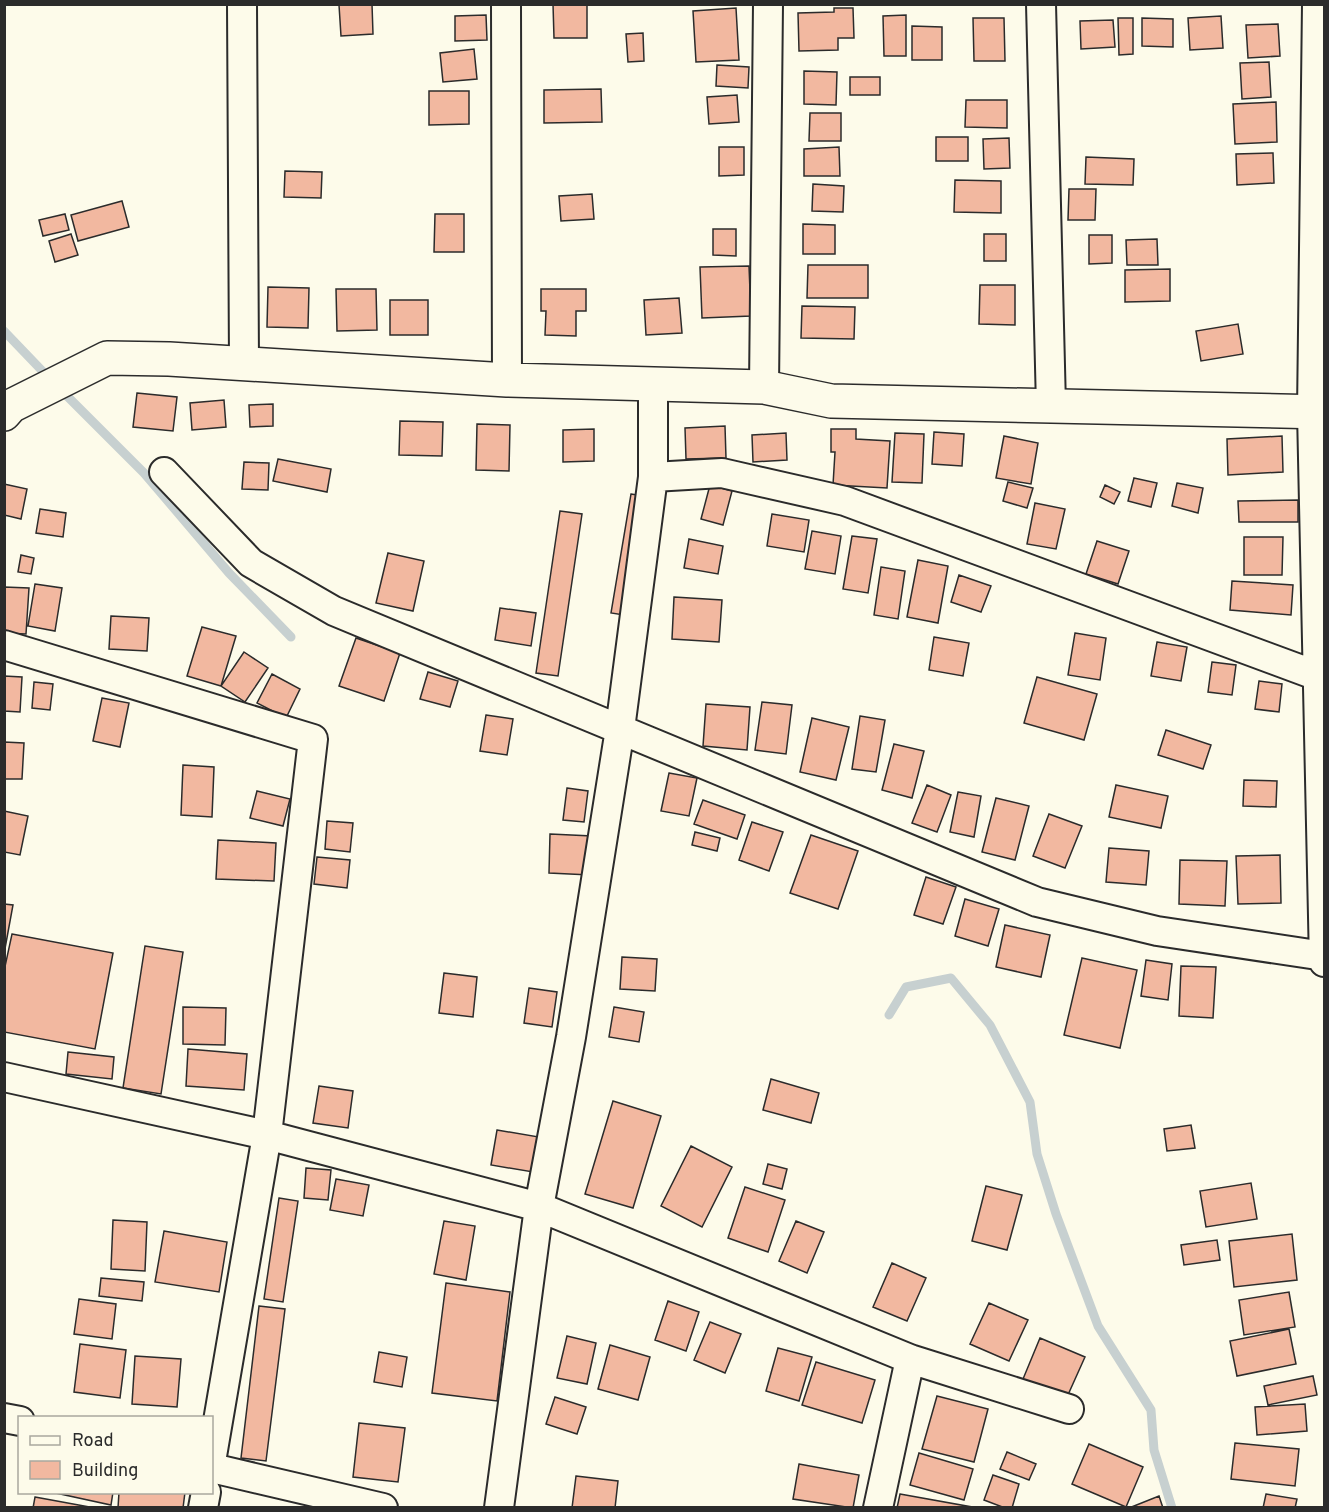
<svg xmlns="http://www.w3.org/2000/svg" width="1329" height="1512" font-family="Overpass,sans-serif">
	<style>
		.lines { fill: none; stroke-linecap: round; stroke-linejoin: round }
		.stream { stroke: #c7d0d0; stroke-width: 9 }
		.building { fill: #f2b8a0; stroke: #2b2b2b; stroke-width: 1.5 }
		.minor-casing { stroke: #2b2b2b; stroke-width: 32 }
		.tertiary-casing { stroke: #2b2b2b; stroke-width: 36 }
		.minor { stroke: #fdfbea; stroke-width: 28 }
		.tertiary { stroke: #fdfbea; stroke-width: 33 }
	</style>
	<rect width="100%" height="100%" fill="#fdfbea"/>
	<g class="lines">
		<path class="stream" d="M4,331L50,379
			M60,389L144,473L229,573L291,637
			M889,1015L906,987L951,978L990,1025L1030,1102L1037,1154L1056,1214L1098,1326L1151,1410L1154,1450L1172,1508"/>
	</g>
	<path class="building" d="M372,4L373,34L341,36L339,5Z
		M553,4H587V38H554Z
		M736,8L739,60L696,62L693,11Z
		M834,8H853L854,38H838V50L799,51L798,13L834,12Z
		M486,15L487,40L455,41V16Z
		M906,15V56H884L883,16Z
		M1221,16L1223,48L1190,50L1188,18Z
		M973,18H1004L1005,61H974Z
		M1118,18H1133V54L1119,55Z
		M1142,18L1173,19V47L1142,46Z
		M1113,20L1115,47L1081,49L1080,21Z
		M1278,24L1280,56L1248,58L1246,25Z
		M912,26L942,27V60H912Z
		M643,33L644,61L628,62L626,34Z
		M474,49L477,79L443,82L440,53Z
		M1269,62L1271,97L1242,99L1240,63Z
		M717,65L749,67L748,88L716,86Z
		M804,71L837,72L836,105L804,104Z
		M850,77H880V95H850Z
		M601,89L602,122L544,123V90Z
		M429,91H469V124L429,125Z
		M737,95L739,122L709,124L707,97Z
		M966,100H1007V128L965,127Z
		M1276,102L1277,142L1235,144L1233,104Z
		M810,113H841V141H809Z
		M936,137H968V161H936Z
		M1009,138L1010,168L984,169L983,139Z
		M719,147H744V175L719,176Z
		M839,147L840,176H804V149Z
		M1273,153L1274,183L1237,185L1236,154Z
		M1086,157L1134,159L1133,185L1085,184Z
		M285,171L322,172L321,198L284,197Z
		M955,180L1001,181V213L954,212Z
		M813,184L844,186L843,212L812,211Z
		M1069,189H1096L1095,220H1068Z
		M592,194L594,219L561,221L559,196Z
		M122,201L129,227L78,241L71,215Z
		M65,214L69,230L43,236L39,220Z
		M435,214H464V252H434Z
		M803,224L835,225V254H803Z
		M713,229H736V256L713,255Z
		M71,234L78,255L55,262L49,241Z
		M984,234H1006V261H984Z
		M1089,235H1112V263L1089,264Z
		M1157,239L1158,265H1127L1126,240Z
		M808,265H868V298H807Z
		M749,266L751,316L702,318L700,267Z
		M1170,269V301L1125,302V270Z
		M980,285H1015V325L979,324Z
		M268,287L309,288L308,328L267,327Z
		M336,289H376L377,330L337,331Z
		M541,289H586V311H576V336L545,335L546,311H541Z
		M679,298L682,333L646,335L644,300Z
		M390,300H428V335H390Z
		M802,306L855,307L854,339L801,338Z
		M1238,324L1243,354L1201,361L1196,331Z
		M137,393L177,397L173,431L133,427Z
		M224,400L226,427L192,430L190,403Z
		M273,404V426L250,427L249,405Z
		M400,421L443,422L442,456L399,455Z
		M477,424L510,425L509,471L476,470Z
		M725,426L726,458L686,459L685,428Z
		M594,429V461L563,462V430Z
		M831,429H856V439L890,441L887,488L833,485L835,452H831Z
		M934,432L964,434L962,466L932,464Z
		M786,433L787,460L753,462L752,435Z
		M895,433L924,434L922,483L892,482Z
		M1004,436L1038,443L1031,484L996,478Z
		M1282,436L1283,472L1228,475L1227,439Z
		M278,459L331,469L327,492L273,481Z
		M244,462L269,463L268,490L242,489Z
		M1134,478L1157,483L1151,507L1128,501Z
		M1008,482L1033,488L1027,508L1003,501Z
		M1177,483L1203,488L1198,513L1172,506Z
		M4,484L27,489L21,519L4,515Z
		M710,485L732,491L723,525L701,519Z
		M1105,485L1120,492L1114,504L1100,497Z
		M631,494L650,497L630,616L611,613Z
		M1298,500V522H1239L1238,501Z
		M1035,503L1065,509L1056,549L1027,544Z
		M40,509L66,513L63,537L36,533Z
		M560,511L582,514L558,676L536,673Z
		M772,514L809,520L804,552L767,546Z
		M812,531L841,536L835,574L805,569Z
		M852,536L877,539L868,593L843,589Z
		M1244,537H1283L1282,575H1244Z
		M689,539L723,546L718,574L684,568Z
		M1097,541L1129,551L1118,584L1086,574Z
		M388,553L424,561L413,611L376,603Z
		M21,555L34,558L31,574L18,572Z
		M918,560L948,566L938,623L907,617Z
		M881,567L905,571L898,619L874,615Z
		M959,575L991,586L981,612L951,602Z
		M1232,581L1293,585L1291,615L1230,610Z
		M35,584L62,588L55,631L28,626Z
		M4,587L29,588L26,634L4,633Z
		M674,597L722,600L719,642L672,639Z
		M500,608L536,613L531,646L495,640Z
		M111,616L149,618L147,651L109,649Z
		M202,627L236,636L221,686L187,676Z
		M1075,633L1106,638L1100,680L1068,675Z
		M934,637L969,643L963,676L929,670Z
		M356,638L400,653L384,701L339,686Z
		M1157,642L1187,647L1181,681L1151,676Z
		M244,652L268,668L245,702L221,686Z
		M1212,662L1236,665L1232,695L1208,692Z
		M428,672L458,681L450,707L420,699Z
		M272,674L300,689L286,718L257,703Z
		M4,676L22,677L20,712L4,711Z
		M1037,677L1097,694L1084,740L1024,723Z
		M1259,681L1282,684L1279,712L1255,709Z
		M34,682L53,684L50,710L32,708Z
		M102,698L129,703L120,747L93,741Z
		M762,702L792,705L786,754L755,750Z
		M706,704L750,707L747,750L703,746Z
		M486,715L513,719L507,755L480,751Z
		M860,716L885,720L876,772L852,769Z
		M812,718L849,727L836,780L800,772Z
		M1166,730L1211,745L1203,769L1158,755Z
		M4,742L24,743L22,779H4Z
		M894,744L924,751L912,798L882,790Z
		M183,765L214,767L212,817L181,815Z
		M669,773L697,778L689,816L661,811Z
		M1244,780L1277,781L1276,807L1243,806Z
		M927,785L951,795L937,832L912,823Z
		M1116,785L1168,796L1161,828L1109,817Z
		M567,788L588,791L584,822L563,820Z
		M257,791L290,799L283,826L250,818Z
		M958,792L981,796L974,837L950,832Z
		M996,798L1029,806L1015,860L982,852Z
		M703,800L745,815L737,839L694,824Z
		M4,811L28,816L20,855L4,852Z
		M1049,814L1082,826L1065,868L1033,856Z
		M327,821L353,823L350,852L325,849Z
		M752,822L783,832L769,871L739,860Z
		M695,832L720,838L717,851L692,845Z
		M550,834L592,836L590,875L549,873Z
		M811,835L858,851L838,909L790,893Z
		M218,840L276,843L274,881L216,879Z
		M1109,848L1149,851L1146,885L1106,882Z
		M1280,855L1281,903L1238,904L1236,856Z
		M317,857L350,860L347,888L314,884Z
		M1180,860L1227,861L1225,906L1179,904Z
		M926,877L956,887L943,924L914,915Z
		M965,899L999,909L988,946L955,936Z
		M4,904L13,905L4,954Z
		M1005,925L1050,935L1041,977L996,967Z
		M12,934L113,953L95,1049L4,1032V971Z
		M145,946L183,952L161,1094L123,1088Z
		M622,957L657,959L655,991L620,989Z
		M1082,958L1137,970L1120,1048L1064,1035Z
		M1146,960L1172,964L1168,1000L1141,996Z
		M1181,966L1216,967L1213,1018L1179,1016Z
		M444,973L477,977L473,1017L439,1013Z
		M529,988L557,992L552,1027L524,1023Z
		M183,1007L226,1008L225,1045L183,1044Z
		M614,1007L644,1012L639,1042L609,1037Z
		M188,1049L247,1054L244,1090L186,1086Z
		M68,1052L114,1057L112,1079L66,1074Z
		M771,1079L819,1093L811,1123L763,1110Z
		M319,1086L353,1091L348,1128L313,1123Z
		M613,1101L661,1116L633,1208L585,1194Z
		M1191,1125L1195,1148L1167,1151L1164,1129Z
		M497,1130L539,1137L533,1172L491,1165Z
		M691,1146L732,1167L702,1227L661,1206Z
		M768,1164L787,1169L782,1189L763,1184Z
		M306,1168L331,1170L328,1200L304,1198Z
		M336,1179L369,1185L363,1216L330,1210Z
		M1251,1183L1257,1219L1206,1227L1200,1191Z
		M986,1186L1022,1195L1007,1250L972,1241Z
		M745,1187L785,1200L768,1252L728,1238Z
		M279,1198L298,1201L283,1302L264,1299Z
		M113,1220L147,1222L145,1271L111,1269Z
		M444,1221L475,1226L466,1280L434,1274Z
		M796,1221L824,1232L807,1273L779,1261Z
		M164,1231L227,1242L219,1292L155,1282Z
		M1292,1234L1297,1280L1234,1287L1229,1241Z
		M1217,1240L1220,1260L1184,1265L1181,1245Z
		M892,1263L926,1278L907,1321L873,1307Z
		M101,1278L144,1282L142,1301L99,1296Z
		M446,1283L510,1292L497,1401L432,1393Z
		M1289,1292L1295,1327L1244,1335L1239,1300Z
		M79,1299L116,1304L112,1339L74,1334Z
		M668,1301L699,1312L686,1351L655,1340Z
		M989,1303L1028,1320L1009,1361L970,1344Z
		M259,1306L285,1309L266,1461L241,1458Z
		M710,1322L741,1334L725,1373L694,1360Z
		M1289,1329L1296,1364L1237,1376L1230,1341Z
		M567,1336L596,1343L587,1384L557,1378Z
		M1040,1338L1085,1357L1067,1397L1023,1379Z
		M80,1344L126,1350L120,1398L74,1392Z
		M610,1345L650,1357L638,1400L598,1389Z
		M778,1348L812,1357L799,1401L766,1391Z
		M379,1352L407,1357L402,1387L374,1382Z
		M135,1356L181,1359L177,1407L132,1404Z
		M816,1362L875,1380L862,1423L802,1405Z
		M1313,1376L1317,1395L1268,1405L1264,1386Z
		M937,1396L988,1409L974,1462L922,1449Z
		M555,1397L586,1407L577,1434L546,1424Z
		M1305,1404L1307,1431L1257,1435L1255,1407Z
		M359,1423L405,1428L398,1482L353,1477Z
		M1235,1443L1299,1449L1295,1486L1231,1479Z
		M1089,1444L1143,1467L1126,1507L1072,1484Z
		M1007,1452L1036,1464L1029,1480L1000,1469Z
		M919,1453L973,1469L964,1500L910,1485Z
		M799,1464L859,1475L853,1508L793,1499Z
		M993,1475L1019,1484L1012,1508H1005L984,1500Z
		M576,1476L618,1481L615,1508H572Z
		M51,1492H113L111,1505Z
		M119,1492H185L183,1508H118Z
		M900,1494L972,1507V1508H897Z
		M1266,1494L1297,1499L1295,1508H1263Z
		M1159,1496L1163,1508H1129Z
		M35,1497L95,1508H33Z"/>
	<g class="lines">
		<defs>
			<path id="minor" d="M242,4L244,364
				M506,4L507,380
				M1041,4L1051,406
				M1317,4L1312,412L1324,962
				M764,387L768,4
				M164,472L251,563L334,611L1037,902L1157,931L1324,956
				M653,477L722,473L845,501L1318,676
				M4,645L313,739L267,1135L212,1456
				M4,1077L267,1135L539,1207L910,1359L1069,1409
				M4,1418L20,1421
				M212,1468L383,1508
				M203,1508L206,1492
				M499,1508L539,1207L571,1037L620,729L653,477V383
				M878,1508L910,1359"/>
			<path id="tertiary" d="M4,414L11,406L107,358L169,359L507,380L764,387L831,401L1324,412"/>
		</defs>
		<use href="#minor" class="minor-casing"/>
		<use href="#tertiary" class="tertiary-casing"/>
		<use href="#minor" class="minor"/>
		<use href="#tertiary" class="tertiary"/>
	</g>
	<rect width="1329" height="1512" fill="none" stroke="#2b2b2b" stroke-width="12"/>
	<rect x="18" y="1416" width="195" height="78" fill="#fdfbea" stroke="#a9a89e" stroke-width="1.5"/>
	<rect x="30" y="1436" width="30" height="9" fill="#fdfbea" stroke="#a9a89e" stroke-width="1.5"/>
	<text x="72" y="1446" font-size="18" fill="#2b2b2b">Road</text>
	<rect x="30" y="1461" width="30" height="18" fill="#f2b8a0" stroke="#a9a89e" stroke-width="1.5"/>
	<text x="72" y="1476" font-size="18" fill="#2b2b2b">Building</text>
</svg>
